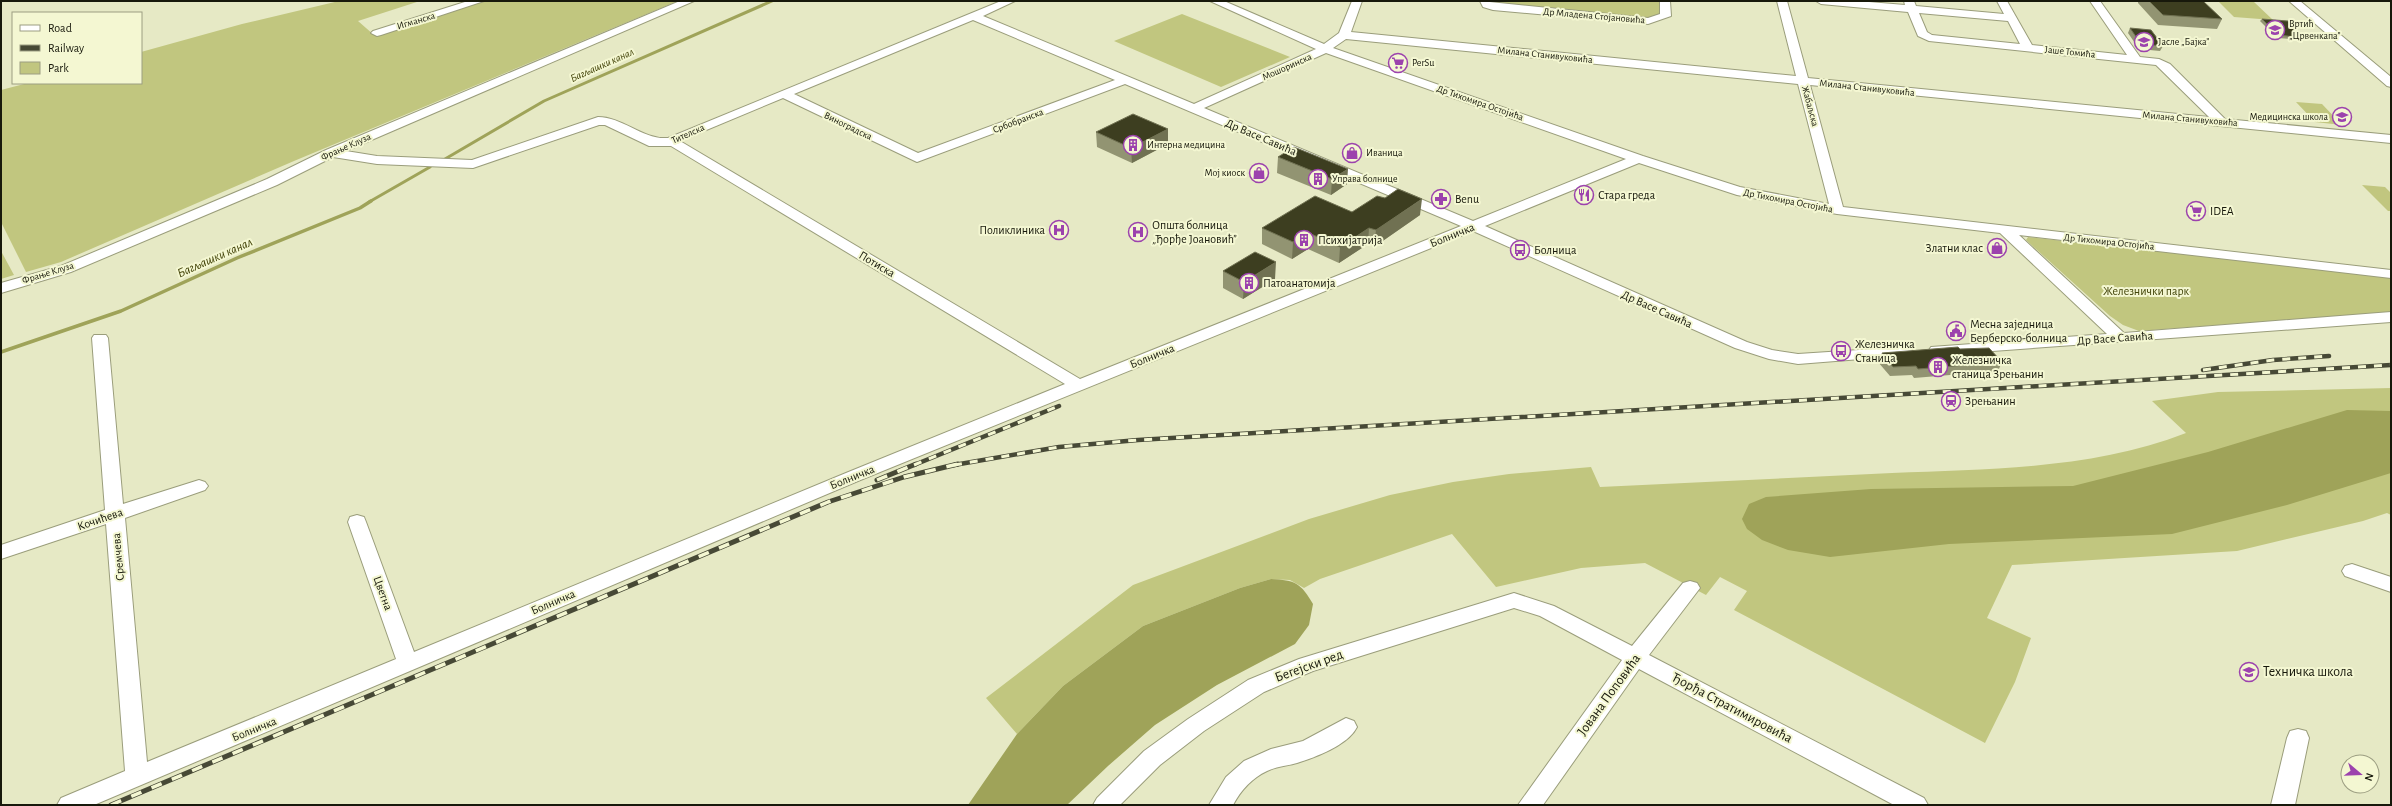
<svg xmlns="http://www.w3.org/2000/svg" width="2392" height="806" font-family="'Alegreya Sans',sans-serif">
	<style>
		.green { fill: #c1c67f }
		.water { fill: #9fa359 }
		.lines { fill: none; stroke-linecap: round; stroke-linejoin: round }
		.stream-far1 { stroke: #9fa359; stroke-width: 3 }
		.stream { stroke: #9fa359; stroke-width: 3.5 }
		.minor-casing { stroke: #9a9d7b; stroke-width: 2 }
		.minor { fill: #fff; fill-rule: evenodd }
		.rail-far1-casing { stroke: #474936; stroke-width: 4.5 }
		.rail-casing { stroke: #474936; stroke-width: 5 }
		.rail-far1 { stroke: #f4f7d2; stroke-width: 3; stroke-dasharray: 8; stroke-linecap: butt }
		.rail { stroke: #f4f7d2; stroke-width: 3.5; stroke-dasharray: 11; stroke-linecap: butt }
		.wall { fill: #929472 }
		.shaded-wall { fill: #707152 }
		.building { fill: #3d3e20; stroke: #707152 }
		.labels { text-anchor: middle; dominant-baseline: central; stroke-width: 4; stroke-linejoin: round; paint-order: stroke }
		.far-street-label { font-size: 10px; fill: #17180b; stroke: #f4f7d2 }
		.far-poi-label { font-size: 10px; fill: #17180b; stroke: #f4f7d2; text-anchor: start }
		.far-water-label { font-size: 11px; font-style: italic; fill: #414207; stroke: #f4f7d2 }
		.street-label { font-size: 12px; fill: #17180b; stroke: #f4f7d2 }
		.poi-label { font-size: 12px; fill: #17180b; stroke: #f4f7d2; text-anchor: start }
		.park-label { font-size: 12px; fill: #43450a; stroke: #f4f7d2 }
		.water-label { font-size: 13px; font-style: italic; fill: #414207; stroke: #f4f7d2 }
		.near-street-label { font-size: 14px; fill: #17180b; stroke: #f4f7d2 }
		.near-poi-label { font-size: 14px; fill: #17180b; stroke: #f4f7d2; text-anchor: start }
	</style>
	<rect width="100%" height="100%" fill="#e6e9c5"/>
	<path class="green" d="M339,1H420L358,21L374,35L484,1H678L294,161L61,262L26,272L1,222V90L28,83H141V52L242,24Z
		M1492,1H1659L1660,14L1649,18L1492,3Z
		M2218,1L2254,2L2273,20L2234,17Z
		M1182,14L1290,57L1221,87L1114,41Z
		M2296,102L2322,104L2342,125L2315,122Z
		M2362,185L2385,187L2391,193V211H2388Z
		M2028,237L2391,277V312L2139,331L2123,325L2110,316L2026,240Z
		M1,251L14,275L1,279Z
		M2391,388V515L2387,513L2363,521L2237,551L2012,565L1987,618L2031,638L2015,682L1985,743L1734,610L1747,591L1720,577L1706,595L1645,563L1581,568L1496,587L1452,534L1320,579L1304,588L1290,580L1271,579L1240,588L1143,626L1063,686L1017,734L986,698L1133,585L1309,519L1390,495L1453,482L1509,474L1591,467L1600,487C1697,482 1794,478 1892,473C1990,469 2094,469 2186,433L2152,401L2218,392Z"/>
	<path class="water" d="M2347,410L2391,411V473L2287,505L2172,534L1949,544L1830,557L1788,550L1762,540L1747,529L1742,519L1749,504L1766,497L1871,489L2073,486L2208,452Z
		M1271,579C1295,580 1301,583 1313,604L1309,625L1295,644L1217,685L1155,725L1108,766L1067,805H968L1017,734L1063,686L1143,626L1240,588Z"/>
	<g class="lines">
		<path class="stream-far1" d="M445,159L544,101L772,1
			M369,202L430,167"/>
		<path class="stream" d="M1,352L121,311L237,258L360,208L371,201"/>
		<defs>
			<path id="minor" d="M468,1H484L381,35L377,36L371,33L373,31Z
				M680,1H694L346,151L377,156L472,160L598,117C623,117 643,140 668,138L1001,1H1015L983,16L1194,104L1316,49L1210,1H1224L1324,44L1339,33L1352,1H1362L1351,32L1796,76L1777,1H1787L1808,78L2209,117L2156,65L1929,41L1918,36L1908,12L1821,4L1816,1H1857L1905,5L1904,1H1914L1916,6L2004,14L1997,1H2007L2032,45L2127,55L2090,1H2100L2140,57L2159,59L2170,64L2225,119L2391,135V143L1810,85L1843,207L2391,270V278L2019,235L2124,333L2391,312V322L1937,355L1931,353L1929,350L1931,347L2107,334L2000,233L1837,214L1737,195L1639,163L1485,226L1747,342L1772,350L1798,354L1905,347L1911,349L1913,352L1911,355L1798,364L1769,359L1735,348L1473,231L858,481L94,805H57L61,798L125,771L106,524L1,559V545L105,510L92,338L94,335H106L108,338L123,504L199,480L205,482L208,486L205,490L125,518L147,762L396,659L348,522L350,517L357,515L364,517L366,522L414,652L846,473L1065,384L671,146H649L605,125H599L473,168L377,164L333,157L277,185L71,272L1,293V283L61,266L267,179L326,150ZM1919,13L2008,21L2020,44L1932,35L1927,32ZM973,20L1115,80L918,153L794,94ZM1346,39L1798,84L1829,204L1740,187L1643,156L1333,48ZM1326,53L1626,159L1473,221L1204,108ZM1125,84L1461,226L1080,379L680,141L783,98L917,162Z
				M1480,1L1648,18L1660,14V1H1670L1671,16L1648,24L1493,10L1483,7Z
				M2289,1H2300L2391,77V87L2387,86Z
				M2352,564L2391,577V592L2345,576L2342,571L2345,566Z
				M1690,581L1697,583L1700,588L1649,655L1924,798L1928,805H1894L1639,669L1543,805H1518L1622,660L1540,616L1514,608L1313,671L1264,692L1204,731L1160,765L1120,805H1093L1097,798L1144,751L1188,719L1248,680L1299,659L1514,593L1554,606L1632,646L1683,583Z
				M1346,718L1354,721L1357,727C1348,745 1316,757 1297,763C1287,766 1277,766 1267,771C1252,778 1241,790 1233,805H1209L1226,777L1244,761L1271,749L1303,741Z
				M2298,729L2306,731L2309,738L2295,805H2271L2287,738L2290,731Z"/>
		</defs>
		<use href="#minor" class="minor-casing"/>
		<use href="#minor" class="minor"/>
		<defs>
			<path id="rail-far1" d="M2203,370L2273,360L2329,356
				M914,465L1059,406
				M954,465L1059,447L1138,440L2391,365"/>
			<path id="rail" d="M877,480L916,464
				M111,805L828,502L904,477L958,464"/>
		</defs>
		<use href="#rail-far1" class="rail-far1-casing"/>
		<use href="#rail" class="rail-casing"/>
		<use href="#rail-far1" class="rail-far1"/>
		<use href="#rail" class="rail"/>
	</g>
	<path class="wall" d="M2138,1H2203L2222,19L2217,29L2158,25L2138,3Z
		M2262,19L2306,38L2304,40L2277,38L2260,21Z
		M2130,28L2163,46L2160,51L2139,49L2128,33Z
		M1168,129V144L1132,163L1097,147L1096,132Z
		M1278,157L1347,184L1331,195L1277,173Z
		M1352,212L1420,215L1374,247L1368,244L1339,263L1308,249L1292,259L1262,244V228Z
		M1223,271L1275,279L1243,299L1223,288Z
		M1960,349L2002,362L1998,371L1914,378L1912,375L1890,376L1878,362L1882,353Z"/>
	<path class="shaded-wall" d="M1168,129V144L1132,163L1131,148Z
		M1348,169L1347,184L1331,195L1332,179Z
		M1422,199L1420,215L1374,247L1376,230Z
		M1369,228L1368,244L1339,263L1340,247Z
		M1309,233L1308,249L1292,259L1293,242Z
		M1276,262L1275,279L1243,299L1244,282Z"/>
	<path class="building" d="M2149,1H2203L2222,19L2163,15Z
		M2262,19L2288,21L2306,38L2278,35Z
		M2130,28L2151,30L2163,46L2141,44Z
		M1133,114L1168,129L1131,148L1096,132Z
		M1294,147L1348,169L1332,179L1278,157Z
		M1398,189L1422,199L1376,230L1369,228L1340,247L1309,233L1293,242L1262,228L1315,196L1352,212L1377,196L1385,198Z
		M1255,252L1276,262L1244,282L1223,271Z
		M1958,347L1960,349L1989,348L2002,362L1918,369L1916,366L1893,367L1882,353Z"/>
	<defs>
		<symbol id="school-ring" viewBox="-11 -11 22 22"><circle r="9.5" fill="#f4f7d2" stroke="#9c42ad" stroke-width="1.5"/><path d="M0-5L7-2L0 1L-7-2ZM-4 1L0 2.5L4 1V4Q0 6-4 4Z" fill="#9c42ad"/></symbol>
		<symbol id="supermarket-ring" viewBox="-11 -11 22 22"><circle r="9.5" fill="#f4f7d2" stroke="#9c42ad" stroke-width="1.5"/><path d="M-6-5.5h2.5l.6 2H6L4.5 2H-2.5L-4.4-4H-6ZM-1.5 3.2a1.3 1.3 0 1 0 .1 0ZM3 3.2a1.3 1.3 0 1 0 .1 0Z" fill="#9c42ad"/></symbol>
		<symbol id="building-ring" viewBox="-11 -11 22 22"><circle r="9.5" fill="#f4f7d2" stroke="#9c42ad" stroke-width="1.5"/><path d="M-4-6H4V6H1V3H-1V6H-4ZM-2.5-4.3h1.7v1.8h-1.7ZM.8-4.3h1.7v1.8H.8ZM-2.5-1h1.7V.8h-1.7ZM.8-1h1.7V.8H.8Z" fill="#9c42ad"/></symbol>
		<symbol id="shop-ring" viewBox="-11 -11 22 22"><circle r="9.5" fill="#f4f7d2" stroke="#9c42ad" stroke-width="1.5"/><path d="M-5-2.5h2.3a2.7 3.5 0 0 1 5.4 0H5L5.5 6h-11ZM-1.5-2.5h3a1.5 2.3 0 0 0-3 0Z" fill="#9c42ad"/></symbol>
		<symbol id="restaurant-ring" viewBox="-11 -11 22 22"><circle r="9.5" fill="#f4f7d2" stroke="#9c42ad" stroke-width="1.5"/><path d="M-5-6h1v4h1v-4h1v4h1v-4h1v5L-1.5 .5V6h-2V.5L-5-1ZM5-6V6H3V1.5H1.5Q1.5-4 5-6Z" fill="#9c42ad"/></symbol>
		<symbol id="pharmacy-ring" viewBox="-11 -11 22 22"><circle r="9.5" fill="#f4f7d2" stroke="#9c42ad" stroke-width="1.5"/><path d="M-2-6h4v4h4v4h-4v4h-4v-4h-4v-4h4Z" fill="#9c42ad"/></symbol>
		<symbol id="hospital-ring" viewBox="-11 -11 22 22"><circle r="9.5" fill="#f4f7d2" stroke="#9c42ad" stroke-width="1.5"/><path d="M-5-5h3v3.5h4V-5h3V5h-3V1.5h-4V5h-3Z" fill="#9c42ad"/></symbol>
		<symbol id="bus-ring" viewBox="-11 -11 22 22"><circle r="9.5" fill="#f4f7d2" stroke="#9c42ad" stroke-width="1.5"/><path d="M-5-6H5V4H4V6H2V4H-2V6H-4V4H-5ZM-3.5-4V0h7V-4ZM-3.5 1.2v1.5H-2V1.2ZM2 1.2v1.5H3.5V1.2Z" fill="#9c42ad"/></symbol>
		<symbol id="civic-ring" viewBox="-11 -11 22 22"><circle r="9.5" fill="#f4f7d2" stroke="#9c42ad" stroke-width="1.5"/><path d="M-.6-6.5H3V-4.5H.6V-3L4-1V1h2V6H-6V1h2V-1L-.6-3ZM-1.2 2.5V6h2.4V2.5Z" fill="#9c42ad"/></symbol>
		<symbol id="station-ring" viewBox="-11 -11 22 22"><circle r="9.5" fill="#f4f7d2" stroke="#9c42ad" stroke-width="1.5"/><path d="M-3-6H3Q5-6 5-4V2Q5 4 3 4L4.5 6H3L1.5 4h-3L-3 6H-4.5L-3 4Q-5 4-5 2V-4Q-5-6-3-6ZM-3.5-4v3h7v-3ZM-3.5 1v1.5H-2V1ZM2 1v1.5H3.5V1Z" fill="#9c42ad"/></symbol>
	</defs>
	<g fill-rule="evenodd">
		<use href="#school-ring" x="2264" y="19" width="22" height="22"/>
		<use href="#school-ring" x="2133" y="31" width="22" height="22"/>
		<use href="#supermarket-ring" x="1387" y="52" width="22" height="22"/>
		<use href="#school-ring" x="2331" y="106" width="22" height="22"/>
		<use href="#building-ring" x="1122" y="134" width="22" height="22"/>
		<use href="#shop-ring" x="1341" y="142" width="22" height="22"/>
		<use href="#shop-ring" x="1248" y="162" width="22" height="22"/>
		<use href="#building-ring" x="1307" y="168" width="22" height="22"/>
		<use href="#restaurant-ring" x="1573" y="184" width="22" height="22"/>
		<use href="#pharmacy-ring" x="1430" y="188" width="22" height="22"/>
		<use href="#supermarket-ring" x="2185" y="200" width="22" height="22"/>
		<use href="#hospital-ring" x="1048" y="219" width="22" height="22"/>
		<use href="#hospital-ring" x="1127" y="221" width="22" height="22"/>
		<use href="#building-ring" x="1293" y="229" width="22" height="22"/>
		<use href="#shop-ring" x="1986" y="237" width="22" height="22"/>
		<use href="#bus-ring" x="1509" y="239" width="22" height="22"/>
		<use href="#building-ring" x="1238" y="272" width="22" height="22"/>
		<use href="#civic-ring" x="1945" y="320" width="22" height="22"/>
		<use href="#bus-ring" x="1830" y="340" width="22" height="22"/>
		<use href="#building-ring" x="1927" y="356" width="22" height="22"/>
		<use href="#station-ring" x="1940" y="390" width="22" height="22"/>
		<use href="#school-ring" x="2238" y="661" width="22" height="22"/>
	</g>
	<g class="labels">
		<g class="far-street-label">
			<text transform="translate(1594 16) rotate(5)">Др Младена Стојановића</text>
			<text transform="translate(416 21) rotate(-17)">Игманска</text>
			<text transform="translate(2070 52) rotate(6)">Јаше Томића</text>
			<text transform="translate(1545 55) rotate(6)">Милана Станивуковића</text>
			<text transform="translate(1287 67) rotate(-24)">Мошоринска</text>
			<text transform="translate(1867 88) rotate(6)">Милана Станивуковића</text>
			<text transform="translate(1480 103) rotate(19)">Др Тихомира Остојића</text>
			<text transform="translate(1810 106) rotate(75)">Жабаљска</text>
			<text transform="translate(2190 119) rotate(5)">Милана Станивуковића</text>
			<text transform="translate(1018 121) rotate(-21)">Србобранска</text>
			<text transform="translate(848 126) rotate(26)">Виноградска</text>
			<text transform="translate(688 134) rotate(-24)">Тителска</text>
			<text transform="translate(346 147) rotate(-24)">Фрање Клуза</text>
			<text transform="translate(1788 201) rotate(11)">Др Тихомира Остојића</text>
			<text transform="translate(2109 242) rotate(6)">Др Тихомира Остојића</text>
			<text transform="translate(48 273) rotate(-17)">Фрање Клуза</text>
		</g>
		<g class="far-poi-label">
			<text x="2289" y="24">Вртић<tspan x="2289" dy="12">„Црвенкапа”</tspan></text>
			<text x="2158" y="42">Јасле „Бајка”</text>
			<text x="1412" y="63">PerSu</text>
			<text x="2328" y="117" text-anchor="end">Медицинска школа</text>
			<text x="1147" y="145">Интерна медицина</text>
			<text x="1366" y="153">Иваница</text>
			<text x="1245" y="173" text-anchor="end">Мој киоск</text>
			<text x="1332" y="179">Управа болнице</text>
		</g>
		<g class="far-water-label">
			<text transform="translate(602 65) rotate(-24)">Багљашки канал</text>
		</g>
		<g class="street-label">
			<text transform="translate(1261 137) rotate(23)">Др Васе Савића</text>
			<text transform="translate(1452 235) rotate(-22)">Болничка</text>
			<text transform="translate(877 264) rotate(31)">Потиска</text>
			<text transform="translate(1657 309) rotate(24)">Др Васе Савића</text>
			<text transform="translate(2115 338) rotate(-4)">Др Васе Савића</text>
			<text transform="translate(1152 356) rotate(-22)">Болничка</text>
			<text transform="translate(852 477) rotate(-22)">Болничка</text>
			<text transform="translate(100 519) rotate(-19)">Кочићева</text>
			<text transform="translate(118 557) rotate(-95)">Сремчева</text>
			<text transform="translate(383 593) rotate(70)">Цветна</text>
			<text transform="translate(553 602) rotate(-23)">Болничка</text>
			<text transform="translate(254 729) rotate(-22)">Болничка</text>
		</g>
		<g class="poi-label">
			<text x="1598" y="195">Стара греда</text>
			<text x="1455" y="199">Benu</text>
			<text x="2210" y="211">IDEA</text>
			<text x="1152" y="225">Општа болница<tspan x="1152" dy="14">„Ђорђе Јоановић”</tspan></text>
			<text x="1045" y="230" text-anchor="end">Поликлиника</text>
			<text x="1318" y="240">Психијатрија</text>
			<text x="1983" y="248" text-anchor="end">Златни клас</text>
			<text x="1534" y="250">Болница</text>
			<text x="1263" y="283">Патоанатомија</text>
			<text x="1970" y="324">Месна заједница<tspan x="1970" dy="14">Берберско-болница</tspan></text>
			<text x="1855" y="344">Железничка<tspan x="1855" dy="14">Станица</tspan></text>
			<text x="1952" y="360">Железничка<tspan x="1952" dy="14">станица Зрењанин</tspan></text>
			<text x="1965" y="401">Зрењанин</text>
		</g>
		<g class="park-label">
			<text x="2146" y="291">Железнички парк</text>
		</g>
		<g class="water-label">
			<text transform="translate(215 258) rotate(-24)">Багљашки канал</text>
		</g>
		<g class="near-street-label">
			<text transform="translate(1309 666) rotate(-20)">Бегејски ред</text>
			<text transform="translate(1609 695) rotate(-54)">Јована Поповића</text>
			<text transform="translate(1732 708) rotate(28)">Ђорђа Стратимировића</text>
		</g>
		<g class="near-poi-label">
			<text x="2263" y="672">Техничка школа</text>
		</g>
	</g>
	<rect width="2392" height="806" fill="none" stroke="#17180b" stroke-width="4"/>
	<rect x="12" y="12" width="130" height="72" fill="#f4f7d2" stroke="#9c9e82"/>
	<rect x="20" y="25" width="20" height="6" fill="#ffffff" stroke="#9c9e82"/>
	<text x="48" y="32" font-size="12" fill="#17180b">Road</text>
	<rect x="20" y="45" width="20" height="6" fill="#474936" stroke="#9c9e82"/>
	<text x="48" y="52" font-size="12" fill="#17180b">Railway</text>
	<rect x="20" y="62" width="20" height="12" fill="#c1c67f" stroke="#9c9e82"/>
	<text x="48" y="72" font-size="12" fill="#17180b">Park</text>
	<g transform="translate(2360 774) rotate(109)"><circle r="19" fill="#f4f7d2" stroke="#9c9e82"/>
	<path d="M0-3L7 15L0 10L-7 15Z" fill="#9c42ad"/>
	<text y="-6" font-size="11" font-weight="bold" text-anchor="middle" fill="#17180b">N</text>
	</g>
</svg>
